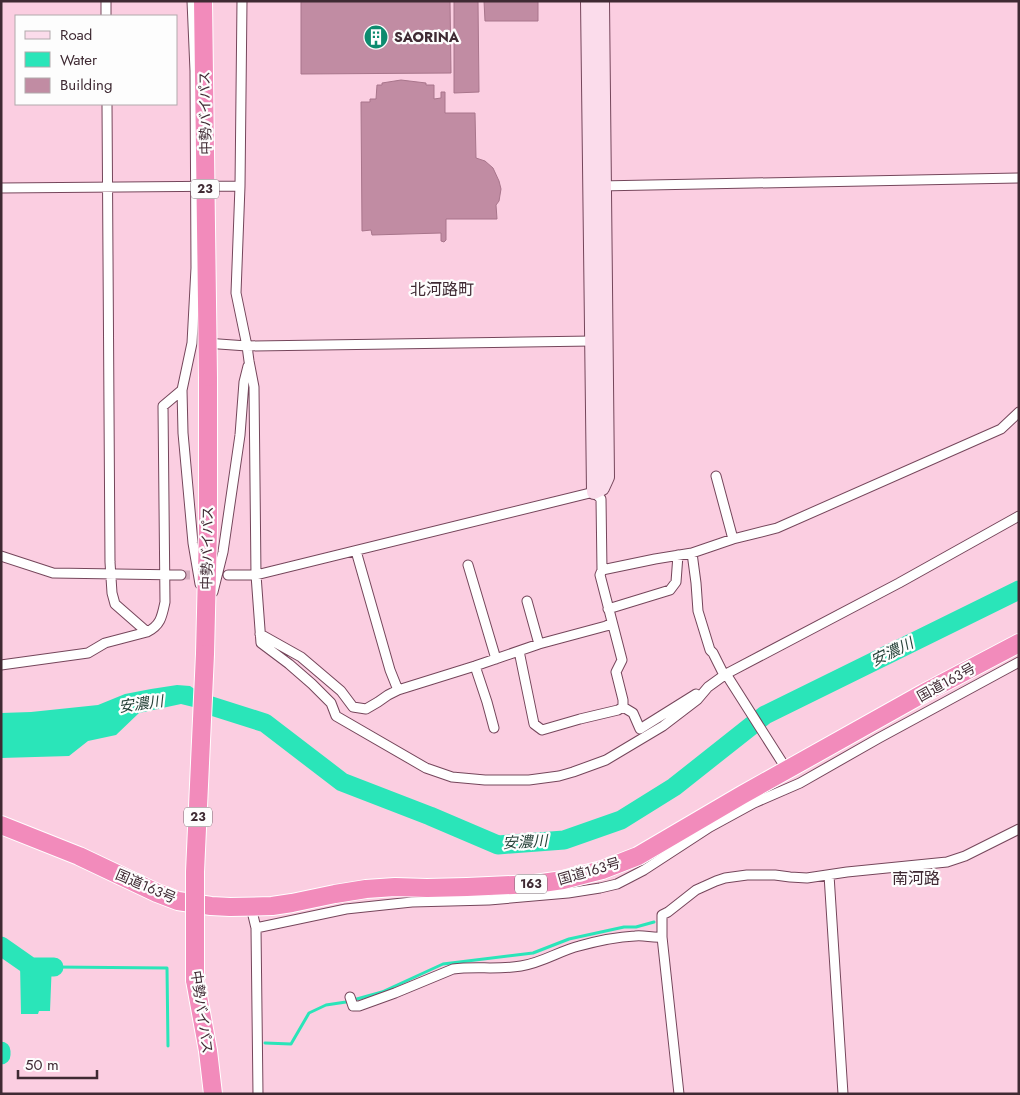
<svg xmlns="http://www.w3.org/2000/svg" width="1020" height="1095" font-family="Jost,'Noto Sans JP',sans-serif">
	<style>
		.water { fill: #2ae5b9 }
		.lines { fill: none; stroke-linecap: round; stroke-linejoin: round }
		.stream { stroke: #2ae5b9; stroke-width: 3 }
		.river { stroke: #2ae5b9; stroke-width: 19 }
		.building { fill: #c18ca3; stroke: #a8758b }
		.street-tunnel { stroke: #d5adbe; stroke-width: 9; stroke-dasharray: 9 4.5; stroke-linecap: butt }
		.street-casing { stroke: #75465b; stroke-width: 11 }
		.secondary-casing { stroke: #75465b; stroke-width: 16 }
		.highway-casing { stroke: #fff; stroke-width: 20 }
		.street { stroke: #fff; stroke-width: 9 }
		.secondary { stroke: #fbdceb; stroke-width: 14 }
		.highway { stroke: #f28bbb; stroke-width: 18 }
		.highway-bridge-casing { stroke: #fff; stroke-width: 20; stroke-linecap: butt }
		.highway-bridge { stroke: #f28bbb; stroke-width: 18 }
		.labels { text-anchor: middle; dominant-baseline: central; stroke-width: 4.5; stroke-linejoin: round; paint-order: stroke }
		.shield { fill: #fdfdfd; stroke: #786970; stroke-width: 1 }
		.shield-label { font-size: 12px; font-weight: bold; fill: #3f2a33 }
		.poi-label { font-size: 14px; font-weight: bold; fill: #3f2a33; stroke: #fdfdfd; text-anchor: start }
		.street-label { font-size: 14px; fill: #3f2a33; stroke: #fdfdfd }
		.water-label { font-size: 15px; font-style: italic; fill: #274239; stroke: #fdfdfd }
		.quarter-label { font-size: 16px; fill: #3f2a33; stroke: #fdfdfd }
	</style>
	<rect width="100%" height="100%" fill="#fbcee1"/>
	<path class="water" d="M177,685L190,686L238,718L181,704L139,713L116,735L88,741L69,756L1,758V713L31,712L98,705L125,694L151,689Z
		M11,949L36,961H52L50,1011H39L38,1014H21L20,963L6,956Z"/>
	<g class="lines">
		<path class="stream" d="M54,967L167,968L168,1046
			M265,1043L291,1044L309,1013L326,1005L346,1002L382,992L443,964L533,953L569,939L624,927H636L654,922"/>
		<path class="river" d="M202,703L265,723L342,782L430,816L498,845L564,840L621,820L674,787L765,715L1019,590
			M1,946L31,967H54
			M1,1051V1055"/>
	</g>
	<path class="building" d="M301,1H450L451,73L301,74Z
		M454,1H478L479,92L454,93Z
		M484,1H538V21H485Z
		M401,80L426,83V85H434V99L441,98V92H445V113H475L476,158L485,161L493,168L499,181L501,189L499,201L496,205L497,219H446V240L444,242L441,241V233L372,235L371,230L362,231L361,102H370V99H376L377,85H382V83Z"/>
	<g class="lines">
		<path class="street-tunnel" d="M181,575H206"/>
		<defs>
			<path id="street" d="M106,1V16
				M192,1L195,71L196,268L192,343L182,390L183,433L193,543L200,584
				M242,1L240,186L236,293L247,346L249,361L254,387L256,575L261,643L289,664L312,684L331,703L336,716L426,768L452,777L485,780H529L559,776L573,772L606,760L663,726L697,700L708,687L726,674L899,583L1019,516
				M107,104L110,562L112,593L115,604L147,632
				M599,186L1019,178
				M1,188L240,186
				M205,343L247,346L592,341
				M716,476L733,539
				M356,551L390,670L398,690
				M692,553L696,583L698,611L710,650L713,653L724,675
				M1,556L53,573L181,575
				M468,565L496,659
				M602,570L655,559L692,553L733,539L777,528L1001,429L1019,412
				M228,575H256L594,492L601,499L602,570L600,575L622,660L616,672L623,700V707L633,713L640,729L696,694
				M213,592L223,552L240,435L244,382L248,366
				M527,601L539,644
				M608,609L670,590L676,582L678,555
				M260,634L301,657L341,691L353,707L366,709L378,702L388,695L398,690L475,666L539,644L606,626L612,623
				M519,651L534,724L542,730L580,719L618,710L623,707
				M1,665L88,653L105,643L147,632C161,625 162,616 165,602L163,406L182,390
				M475,666L487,702L494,728
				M726,674L787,770
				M829,875L843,1094
				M251,907L256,928L258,1094
				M256,928L346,909L412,902L489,900L568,893L600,888L617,884L644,870L710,827L754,803L800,783L879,738L1019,662
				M350,997L353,1006H359L395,993L453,969C475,966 498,970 521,966C542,963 559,951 579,946C597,941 616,937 635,936C645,935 652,938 662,937
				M679,1094L662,937V915L668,912L696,890L716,881L725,878L747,875H775L790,877L807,878L847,872L947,862L965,856L1019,829"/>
			<path id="secondary" d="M588,1L594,492L602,488L607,477L602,1"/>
			<path id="highway" d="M205,654L208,529V377
				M1,825L79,856L157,893L178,901L211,906L230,907L272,906L292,903L335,894L366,889L395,887L427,888L467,887L535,884L563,880L602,870L638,856L742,795L924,693L1019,643
				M195,980L208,1051L213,1094"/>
		</defs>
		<use href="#street" class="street-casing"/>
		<use href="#secondary" class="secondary-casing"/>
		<use href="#highway" class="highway-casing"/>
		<use href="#street" class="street"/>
		<use href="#secondary" class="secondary"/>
		<use href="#highway" class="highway"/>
		<defs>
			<path id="highway-bridge" d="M203,1L208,377
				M195,980V872L205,654"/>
		</defs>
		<use href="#highway-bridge" class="highway-bridge-casing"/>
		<use href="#highway-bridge" class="highway-bridge"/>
	</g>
	<defs>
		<symbol id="building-disc" viewBox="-11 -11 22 22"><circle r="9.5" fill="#0d8b6f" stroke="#fdfdfd"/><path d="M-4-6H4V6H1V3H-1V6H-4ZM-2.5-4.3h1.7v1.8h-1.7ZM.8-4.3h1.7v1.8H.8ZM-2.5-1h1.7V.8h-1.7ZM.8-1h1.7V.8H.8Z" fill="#fff"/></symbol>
	</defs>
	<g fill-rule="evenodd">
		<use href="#building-disc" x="362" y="23" width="28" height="28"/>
	</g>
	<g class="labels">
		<g class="shield">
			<rect x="191" y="179.5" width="28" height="19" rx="4"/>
			<rect x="184" y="807.5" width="28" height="19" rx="4"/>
			<rect x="515" y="874.5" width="32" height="19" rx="4"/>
		</g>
		<g class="shield-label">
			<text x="205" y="189">23</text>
			<text x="198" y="817">23</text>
			<text x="531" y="884">163</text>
		</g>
		<g class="poi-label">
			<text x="394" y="37">SAORINA</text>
		</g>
		<g class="street-label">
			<text transform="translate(205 113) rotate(-91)">中勢バイパス</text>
			<text transform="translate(207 548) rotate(-89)">中勢バイパス</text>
			<text transform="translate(946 682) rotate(-29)">国道163号</text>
			<text transform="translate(589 871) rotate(-16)">国道163号</text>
			<text transform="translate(146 886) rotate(23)">国道163号</text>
			<text transform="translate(202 1012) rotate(82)">中勢バイパス</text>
		</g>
		<g class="water-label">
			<text transform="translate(892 652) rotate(-26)">安濃川</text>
			<text transform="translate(141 704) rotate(-8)">安濃川</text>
			<text transform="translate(525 842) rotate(-3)">安濃川</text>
		</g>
		<g class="quarter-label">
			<text x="442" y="289">北河路町</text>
			<text x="916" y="878">南河路</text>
		</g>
	</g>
	<rect width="1020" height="1095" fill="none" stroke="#3f2a33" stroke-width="5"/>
	<rect x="15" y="15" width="162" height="90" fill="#fdfdfd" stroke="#b1a9ac"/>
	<rect x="25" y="31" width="25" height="8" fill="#fbdceb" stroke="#b1a9ac"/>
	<text x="60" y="40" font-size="15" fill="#3f2a33">Road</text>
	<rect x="25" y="52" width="25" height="15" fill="#2ae5b9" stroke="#b1a9ac"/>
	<text x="60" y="65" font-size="15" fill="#3f2a33">Water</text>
	<rect x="25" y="78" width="25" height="15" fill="#c18ca3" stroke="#b1a9ac"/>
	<text x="60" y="90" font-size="15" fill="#3f2a33">Building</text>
	<path d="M18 1070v8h79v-8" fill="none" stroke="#3f2a33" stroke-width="2.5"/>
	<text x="25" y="1070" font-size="15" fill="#3f2a33" stroke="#fdfdfd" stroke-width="4" paint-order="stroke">50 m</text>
</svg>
